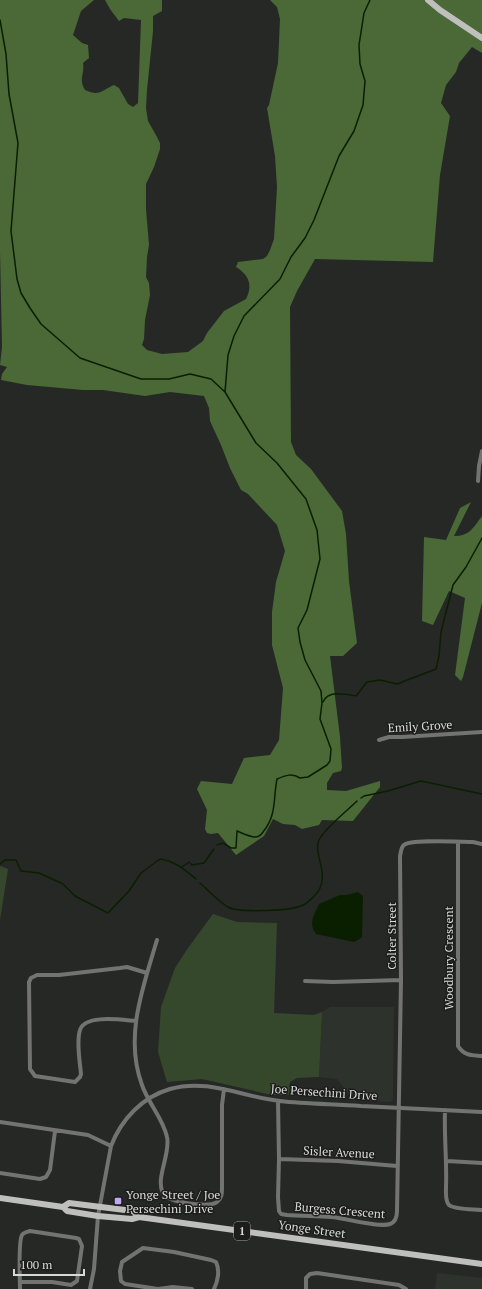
<svg xmlns="http://www.w3.org/2000/svg" width="482" height="1289" font-family="'PT Serif',serif">
	<style>
		.built { fill: #2e322c }
		.green { fill: #36482c }
		.forest { fill: #4a6937 }
		.water { fill: #0a1f00 }
		.lines { fill: none; stroke-linecap: round; stroke-linejoin: round }
		.stream { stroke: #0a1f00; stroke-width: 1.5 }
		.street { stroke: #737372; stroke-width: 4 }
		.primary { stroke: #bfc0be; stroke-width: 6 }
		.poi-dot { fill: #c0a8f4; stroke: #1d1e1c; stroke-width: 1.5 }
		.labels { text-anchor: middle; dominant-baseline: central; stroke-width: 3; stroke-linejoin: round; paint-order: stroke }
		.shield { fill: #1d1e1c; stroke: #a1a2a0; stroke-width: 1 }
		.shield-label { font-size: 11px; font-weight: bold; fill: #d9dad8 }
		.street-label { font-size: 12px; fill: #d9dad8; stroke: #1d1e1c }
		.poi-label { font-size: 12px; fill: #d9dad8; stroke: #1d1e1c; text-anchor: start }
	</style>
	<rect width="100%" height="100%" fill="#262826"/>
	<path class="built" d="M330,1007H394L393,1099L390,1102L349,1100V1094L337,1079L319,1077L322,1012Z
		M437,1273L482,1278V1289H435Z"/>
	<path class="green" d="M0,866L8,869L0,920Z
		M213,914L237,922L277,923L274,1013L314,1015L322,1012L319,1077L297,1078L290,1082L289,1095H272L202,1079L167,1082L158,1052L161,1007L175,968L188,948Z"/>
	<path class="forest" d="M0,0H94L81,11L73,35L82,43L88,45L89,58L83,63C85,74 78,79 85,90C100,97 102,90 114,85L119,88L128,104L133,107L138,103L141,20L124,18L119,21L110,9L105,0H162V11L153,16V31L147,90L146,108L148,121L157,137L160,143V149L154,167L146,184V209L149,245L147,257L146,277L149,283L150,295L145,320L144,339L142,345L147,350L162,354L188,352L203,341L207,333L224,311L246,299C253,285 249,275 236,267L238,262L263,259L267,256L270,250L274,239L277,187L275,156L267,108L269,105L278,63L280,19L277,7L270,0H482V53L472,47L459,63L456,72L446,85L441,103L450,116L440,175L433,262L315,259L297,291L290,307L291,442L296,455L311,469L342,511L346,534L349,581L357,643L343,656H330L340,737L342,768L341,771L333,773L327,783V790L346,791L380,781V787L353,821L322,820L319,825L302,829L295,825L283,824L273,819L264,836L236,855L218,833L211,834L207,833L205,829L207,810L197,789L201,781L232,784L244,758L270,755L279,740L283,688L272,645V612L276,582L285,551L277,525L248,494L241,490L230,468L221,445L210,421L209,408L204,396L170,392L145,396L103,390H83L27,385L1,380L2,374L7,367L0,365L2,347L0,251Z
		M471,502L454,536C470,536 473,528 482,516V603L463,677L461,681L455,675L465,598L449,591L433,625L422,621L424,537L446,540L460,508Z"/>
	<path class="water" d="M358,892L363,896L362,937L358,940L354,942L316,934C308,923 314,915 319,904L340,895H346Z"/>
	<g class="lines">
		<path class="stream" d="M0,20L6,54L9,94L18,143L11,231L17,279L21,293L30,308L41,324L80,358L141,379H169L190,374L211,379L225,392L256,443L277,463L306,499L317,530L320,559L307,610L298,628L300,642L305,660L321,691L322,703L320,719L331,749L330,761L327,765L308,777L300,778C292,773 286,775 277,779C273,799 277,815 263,832C261,835 259,837 255,837C250,837 242,833 237,831L236,848H231L223,843L217,845
			M225,392L228,355L234,336L244,316L280,279L291,257L305,238L314,220L339,156L354,131L363,105L365,81L360,64L359,45L364,13L370,0
			M323,702C328,690 345,694 356,696L367,682L380,680L397,684L436,669L439,656L441,632L453,585L466,567L482,538
			M361,798L364,796L388,791L421,781L482,794
			M0,864L5,860H16L21,871L39,873L63,884L75,896L108,913L129,891L141,873L160,859C175,861 185,870 196,879
			M182,867L189,862L192,865L204,863L214,849
			M200,883C207,889 219,902 228,907C238,913 293,911 303,905C308,903 318,893 320,888C328,872 313,852 319,840C325,828 347,811 357,801"/>
		<path class="street" d="M478,481L479,466L482,451
			M379,740L389,737H402L482,732
			M458,842V1046C464,1056 472,1055 482,1056
			M157,940C143,987 124,1037 142,1085C148,1103 163,1118 167,1137C171,1153 155,1179 163,1193C168,1203 209,1208 217,1202C222,1198 222,1193 222,1188V1105L224,1089
			M305,981L333,982L401,980
			M136,1021C122,1020 85,1014 80,1030C76,1042 80,1062 81,1074L80,1077L75,1082L35,1076L30,1069L29,982L31,978L37,975H59L120,968L127,967L147,973
			M278,1101L279,1159L278,1197L279,1211L281,1214L287,1215C301,1216 316,1216 331,1217C345,1218 379,1228 390,1224C396,1222 397,1217 397,1211L401,980L400,856C401,852 401,847 404,845C411,839 461,842 473,842L482,844
			M445,1110C444,1136 447,1162 446,1187C446,1193 445,1201 449,1205C455,1210 474,1209 482,1210
			M0,1122L88,1135L111,1146
			M279,1159L338,1161L397,1166
			M447,1161L482,1163
			M0,1173L40,1179L46,1177L50,1170L55,1131
			M20,1289C20,1279 18,1242 22,1235C24,1232 27,1232 30,1231L76,1238L79,1239L82,1246L77,1281L71,1285L52,1282H20
			M90,1289L94,1269L98,1216L111,1146C121,1120 142,1097 170,1089C208,1078 242,1097 280,1101C306,1104 334,1104 361,1106C401,1108 442,1110 482,1112
			M192,1289L173,1287L158,1289L125,1284L121,1281L120,1271L122,1262L143,1248L174,1252L211,1260L216,1262C220,1270 218,1281 214,1289
			M306,1289V1278L310,1274L317,1273L399,1285L406,1289"/>
		<path class="primary" d="M428,0L440,10L482,38
			M0,1198L63,1207L67,1211L98,1216L132,1219L139,1217L482,1264
			M63,1207L69,1203L133,1211L139,1217"/>
	</g>
	<rect class="poi-dot" x="114" y="1197" width="8" height="8" rx="2"/>
	<g class="labels">
		<rect class="shield" x="234" y="1222" width="16" height="18" rx="3"/>
		<g class="shield-label">
			<text x="242" y="1231">1</text>
		</g>
		<g class="street-label">
			<text transform="translate(420 726) rotate(-3)">Emily Grove</text>
			<text transform="translate(391 936) rotate(-90)">Colter Street</text>
			<text transform="translate(448 958) rotate(-90)">Woodbury Crescent</text>
			<text transform="translate(324 1092) rotate(4)">Joe Persechini Drive</text>
			<text transform="translate(339 1152) rotate(3)">Sisler Avenue</text>
			<text transform="translate(340 1210) rotate(5)">Burgess Crescent</text>
			<text transform="translate(312 1229) rotate(8)">Yonge Street</text>
		</g>
		<g class="poi-label">
			<text x="126" y="1194">Yonge Street / Joe<tspan x="126" dy="14">Persechini Drive</tspan></text>
		</g>
	</g>
	<path d="M14 1269v6h70v-6" fill="none" stroke="#d9dad8" stroke-width="2"/>
	<text x="20" y="1269" font-size="12" fill="#d9dad8" stroke="#1d1e1c" stroke-width="3" paint-order="stroke">100 m</text>
</svg>
